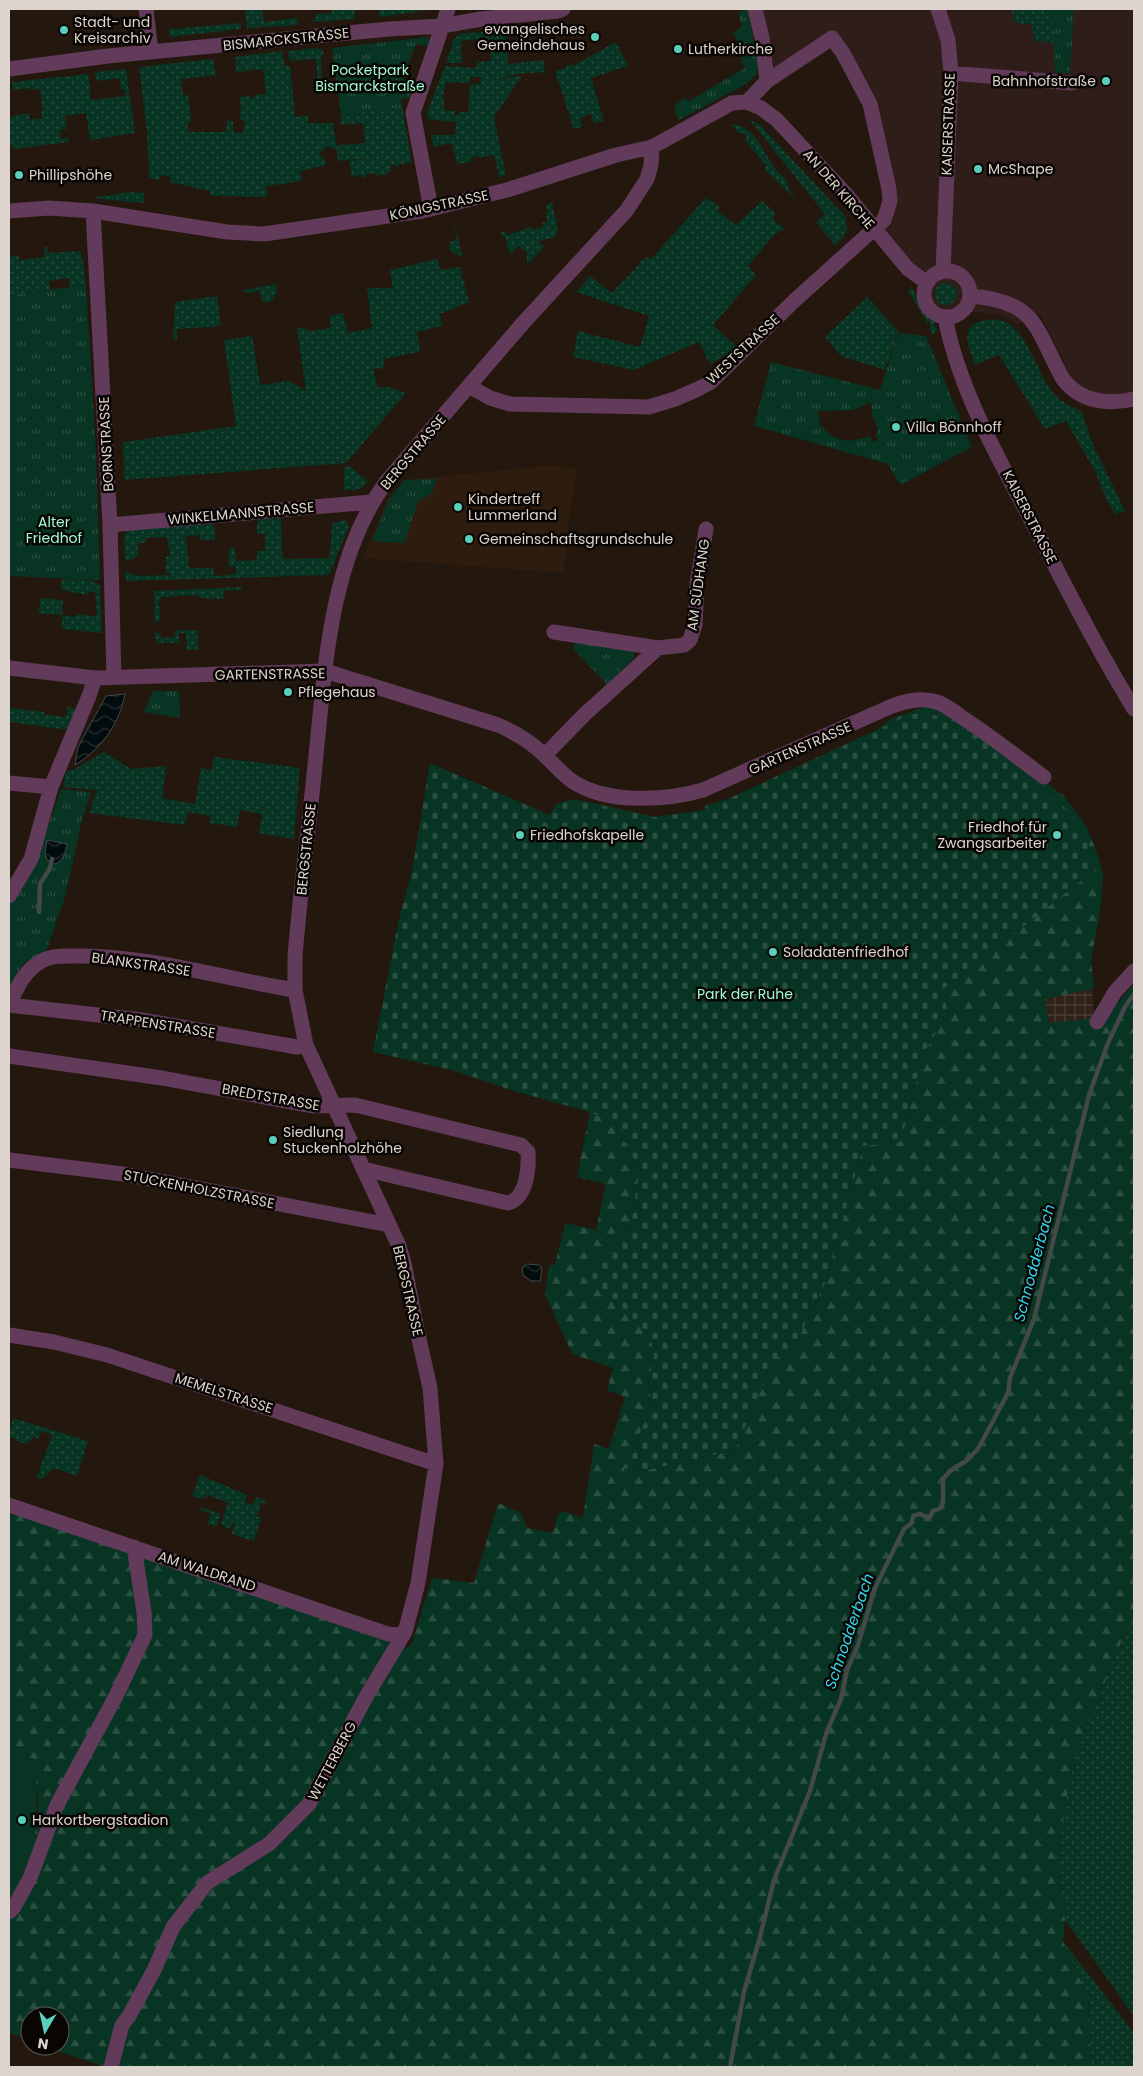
<svg xmlns="http://www.w3.org/2000/svg" width="1143" height="2076" font-family="Poppins,sans-serif">
	<style>
		.commercial { fill: #2f1d19 }
		.industrial { fill: url(#industrial-grid) }
		.built { fill: #2e1d0e }
		.grass { fill: url(#grass-dots); fill-rule: evenodd }
		.forest { fill: url(#forest-firs) }
		.cemetery { fill: url(#cemetery-stones) }
		.park { fill: url(#park-tufts); fill-rule: evenodd }
		.pitch { fill: #073423 }
		.water { fill: url(#water-waves); stroke: #434848 }
		.lines { fill: none; stroke-linecap: round; stroke-linejoin: round }
		.stream { stroke: #434848; stroke-width: 4.5 }
		.street { stroke: #623a5a; stroke-width: 15 }
		.poi-dot { fill: #5bcebc; stroke: #090503; stroke-width: 2 }
		.labels { text-anchor: middle; dominant-baseline: central; stroke-width: 5; stroke-linejoin: round; paint-order: stroke }
		.poi-label { font-size: 14px; fill: #dcd4cd; stroke: #090503; text-anchor: start }
		.street-label { font-size: 14px; fill: #dcd4cd; stroke: #090503 }
		.park-label { font-size: 14px; fill: #a1fbd0; stroke: #090503 }
		.water-label { font-size: 15px; font-style: italic; fill: #30d8ed; stroke: #090503 }
	</style>
	<defs>
		<pattern id="industrial-grid" width="8" height="8" patternUnits="userSpaceOnUse" patternTransform="scale(1.25)"><rect width="8" height="8" fill="#302218"/><path d="M0 4h8M4 0v8" fill="none" stroke="#4d4138"/></pattern>
		<pattern id="grass-dots" width="8" height="8" patternUnits="userSpaceOnUse" patternTransform="scale(1.25)"><rect width="8" height="8" fill="#073423"/><path d="M2 2h.1M6 6h.1" fill="none" stroke="#2b5042" stroke-width="1.8" stroke-linecap="round"/></pattern>
		<pattern id="forest-firs" width="22" height="20" patternUnits="userSpaceOnUse" patternTransform="scale(1.25)"><rect width="22" height="20" fill="#073423"/><path d="M5 1l3.5 6h-7zM16 11l3.5 6h-7z" fill="#2b5042"/></pattern>
		<pattern id="cemetery-stones" width="16" height="16" patternUnits="userSpaceOnUse" patternTransform="scale(1.25)"><rect width="16" height="16" fill="#073423"/><path d="M2 7V4a2 2 0 0 1 4 0v3zM10 15v-3a2 2 0 0 1 4 0v3z" fill="#2b5042"/></pattern>
		<pattern id="park-tufts" width="24" height="20" patternUnits="userSpaceOnUse" patternTransform="scale(1.25)"><rect width="24" height="20" fill="#073423"/><path d="M3 7l-1-3M5 7V3M7 7l1-3M15 17l-1-3M17 17v-4M19 17l1-3" fill="none" stroke="#2b5042"/></pattern>
		<pattern id="water-waves" width="16" height="10" patternUnits="userSpaceOnUse" patternTransform="scale(1.25)"><rect width="16" height="10" fill="#020c0f"/><path d="M0 5q4-4 8 0t8 0" fill="none" stroke="#262e31"/></pattern>
	</defs>
	<rect width="100%" height="100%" fill="#24180e"/>
	<path class="commercial" d="M753,9H1134V393L1121,395L1096,393L1086,389L1072,379L1040,313L1017,324L998,314L971,312L948,332L945,317L935,314L928,307L925,301L923,291L926,282L875,230L889,208L875,123L832,39L778,71L765,48Z"/>
	<path class="industrial" d="M1092,989L1094,1018L1049,1024L1045,999Z"/>
	<path class="built" d="M547,466L578,468L569,519L564,573L363,558L387,500L404,480Z"/>
	<path class="grass" d="M245,9H262L264,22L297,18L298,25L247,28Z
		M333,9H355L354,19L312,22L317,14L331,13Z
		M379,9H436L380,17Z
		M1011,9H1051L1053,43L1035,41L1031,24L1016,23Z
		M241,23V29L170,37L169,28L174,29Z
		M514,29L515,36L506,37L508,64L543,60L545,72L518,74L499,79L522,76L494,117L506,175L499,177L494,155L479,158L478,156L471,158V162L457,164L452,143L434,147L431,135H455L456,122L432,120L429,119L427,113L445,66L475,68L478,62L491,61L488,38L461,41L462,63H446L454,39L459,34ZM470,77H481V84H470L468,112H459L458,115H455V111H445L443,96L446,82L470,83Z
		M616,42L628,66L591,78L604,121L594,123L591,114L580,118L582,127L574,129L555,71L561,70L571,64L573,66Z
		M314,48L320,49L324,53L321,56L322,82L318,84L316,59L290,61L287,51Z
		M282,51L285,66H290L295,117L308,116V123H333L337,149L338,145L343,143L344,145L365,143L363,123L341,125V115L402,107L412,162L399,165V167H397L396,165H391V172H388V174L376,176L375,173L367,174V177L363,178V175L352,177L349,161L369,158L338,161L337,150L326,146L319,155L324,158L327,165L300,171L302,181L266,186L267,197L210,196V191L170,182L171,177L160,175L159,180L149,178L147,131L139,67L213,59L216,75L181,79L183,95H188L191,119L192,121H189L187,132H226L227,119L233,122V132L243,133L245,121L240,120L241,107L239,97L250,96V98H255V95L266,94L263,69L236,72L235,57Z
		M126,69L135,133L90,140L86,113L65,116L67,129L60,130L61,139L68,138L69,142L13,149L12,145H9V117H16L14,115L29,113L30,120L42,118L41,112L43,111L40,89L30,90L29,88L13,90L12,82L88,74L91,100L125,96V90H121L120,78L96,81L95,72Z
		M749,119L759,124L845,216C849,232 847,234 835,245L816,222L825,214Z
		M730,124C755,126 762,149 774,167C779,175 789,177 788,189L797,201L764,169L766,166L745,140L747,137L742,132L739,133Z
		M129,192L145,193L143,203L92,198Z
		M706,198L720,207L717,211L736,225L762,201L776,214L772,218L784,229L773,236L748,266L756,275L713,325L738,348L710,364L699,342L634,370L573,357L578,331L640,347L649,316L576,292L590,276L612,293L646,257L651,259Z
		M552,202L558,231L555,237L538,241L544,247L527,265V252L518,246L510,254L505,236L502,237L501,232L505,231L507,235L532,227L533,230L543,227L542,223L548,221L545,212L548,211L546,205Z
		M454,222L463,258L449,250L450,242L457,240Z
		M44,247H47L48,253L81,251L86,285L70,287L69,278L49,281L50,290L9,295V256L18,255L19,260L45,257Z
		M437,259L441,270L460,267L469,302L440,314L442,326L417,332L420,352L383,359L384,368L373,369L378,388L389,387L406,393L346,463L124,480L123,442L236,426L224,340L252,336L260,385L289,381L306,391L297,329L300,327L311,331L330,328V316L343,313L348,333L372,328L367,288H393L390,270Z
		M935 294a11 11 0 1 1 22 0a11 11 0 1 1-22 0Z
		M276,284L277,293L270,302H262L260,291L244,293V290Z
		M912,287L921,308L934,322L937,332L933,334L930,330V321L927,323L908,290Z
		M217,296L221,326L177,329V340H173L175,302Z
		M867,297L898,331L885,370L841,356L825,337Z
		M985,320C990,320 995,319 1000,320C1028,328 1036,372 1053,393C1061,402 1072,407 1082,412L1093,445L1125,511L1115,514L1105,496L1095,471L1066,421L1045,429L999,355L975,365C969,347 957,326 985,320Z
		M349,466L368,481L362,487L353,491V489L344,491V468Z
		M281,518L282,553L284,559L329,558L331,543L332,523L345,520L349,526L329,575L126,581L125,571L137,576L171,575L170,573H166V557L170,556L167,537L146,538V543H138V555L133,559L125,560L124,535L129,530L211,522L215,528V540H200L199,535L186,536L189,568H213L214,576L236,574V567H229V548H235L236,561L257,560V551H265V534H257V524L260,519Z
		M62,579L89,580L100,585L102,633L62,629V615L38,613L41,598L63,600L62,615L76,617L77,614L95,616L97,614L95,592L89,591L88,595L61,590Z
		M242,587V590L223,591L224,599L201,598L197,595L162,597L159,600L160,621H156L155,625L154,591Z
		M155,629L156,633H160L161,638L175,637V630H197L198,650H187L186,633H179V643H158L155,639Z
		M68,706L77,710L70,730L9,722V708L44,712V714L66,717Z
		M104,752L131,769L166,766L162,798L195,804L201,768L211,770L214,757L300,768L294,839L259,833L262,814L240,810L237,827L210,823V816L188,812L185,825L89,813L97,790L63,787L66,771L73,770Z
		M13,1418L88,1441L77,1476L54,1468L42,1479L37,1477L52,1435L41,1431L38,1439L33,1437L32,1440H29L28,1444L16,1441L17,1439L9,1437Z
		M200,1475L247,1495L245,1502L253,1505L256,1497L267,1501L266,1504L261,1502L257,1517L261,1518L254,1541L232,1534L235,1522H233L230,1529L221,1525L228,1503L208,1495L206,1498L202,1497L201,1499L192,1496Z
		M201,1507L220,1514L217,1526L210,1524L209,1526L207,1525L211,1514L200,1510Z
		M1134,1614V2016L1065,1920L1057,1859L1070,1778L1077,1752L1118,1649Z
		M1063,1941L1134,2033V2067H1092L1088,1998Z"/>
	<path class="forest" d="M927,706L937,707L985,736L1064,796L1088,829L1099,859L1103,875L1101,904L1091,961L1094,986L1092,989L1045,999L1049,1023L1095,1018L1112,1010L1134,983V1614L1118,1649L1077,1752L1070,1778L1057,1859L1065,1920L1063,1941L1088,1998L1092,2067H105L44,2046H60V2016H30V2041L9,2033V1890C29,1870 42,1820 37,1791C35,1777 30,1764 26,1750L9,1744V1510L393,1641L401,1647L407,1648L412,1643L432,1578L474,1583L498,1503L521,1513L527,1528L553,1533L558,1514L563,1511L583,1518L594,1444L609,1449L625,1397L607,1390L613,1368L572,1354L545,1294L549,1265H555L565,1223L596,1230L606,1184L577,1177L590,1112L606,1120L622,1137L636,1162L639,1175L630,1229L623,1244L611,1255L609,1297L639,1325L652,1343L654,1355L648,1384L652,1404L624,1471L647,1470L735,1450L775,1357L786,1355L793,1349L827,1279L863,1146L901,1141L923,1055L948,1012L942,990L1095,869L1090,848L1073,816L1031,780L935,714H913L877,729L891,719Z"/>
	<path class="cemetery" d="M924,713C961,716 1008,761 1036,784C1048,794 1064,804 1073,817C1085,832 1093,851 1095,870L942,990L948,1012L923,1055L901,1141L863,1146L827,1279L793,1349L786,1355L775,1358L735,1450L647,1470L624,1471L652,1404L648,1384L654,1355L652,1343L639,1325L609,1297L590,1276L591,1268L623,1244L630,1229L639,1175L636,1162L622,1137L606,1120L590,1112L514,1091L452,1070L373,1052L399,919L412,871L430,763L550,815L556,804L574,799L655,817L706,810L705,806L730,798L902,718L913,714Z"/>
	<path class="park" d="M748,9L758,65L757,74L746,84L679,120L674,109L676,104L684,98L689,101L745,68C738,57 742,44 733,34L742,26L738,13Z
		M1051,9H1074L1070,74L1055,72Z
		M429,37L430,41L428,46L416,44L403,79L415,84L409,98L401,99L402,107L341,115L332,48Z
		M86,285L96,452L100,580L9,576V295Z
		M898,333L926,336L972,447L900,485L888,464L754,426L771,362L880,390ZM871,402L873,418L878,429L876,435L878,440L873,442L870,436C848,444 836,443 820,424L818,411L855,410Z
		M437,479L432,493L419,500L404,543L372,541L389,500L404,480Z
		M578,641L613,648L611,654L621,671L607,684L574,650V645Z
		M153,691H179L180,718L144,712Z
		M61,789L91,792L82,820L65,897L46,952L23,964L9,986V903L44,838Z"/>
	<path class="pitch" d="M613,648L634,650V659L621,671L609,659Z
		M9,1744L26,1750L28,1758H34C38,1801 42,1857 9,1890Z"/>
	<path class="water" d="M125,694C119,725 101,749 75,765L78,747L106,696Z
		M47,840L67,844C65,853 64,860 55,864L47,860L45,853Z
		M527,1264L539,1265L542,1268L540,1281H531L523,1275L522,1268Z"/>
	<g class="lines">
		<path class="stream" d="M39,912L40,884L50,868L52,859
			M730,2067L744,1992L760,1937L774,1880L810,1791L827,1731L841,1699L847,1670L858,1645L875,1588L904,1529L912,1523L913,1516L920,1514L926,1517H930L933,1511L941,1508L943,1502V1479L950,1471L966,1461L978,1449L1008,1393L1010,1378L1034,1319L1089,1095L1108,1043L1125,1007L1134,994"/>
		<path class="street" d="M146,9L151,52
			M755,9L762,38L767,81
			M938,9L948,40L951,73L943,271
			M9,69L108,56L389,29L442,26L481,19L558,11L563,9
			M951,73L1072,83
			M431,209L413,113L448,9
			M9,211L49,208L93,211L227,232L264,234L422,211L507,190L616,155L652,147L732,103L747,102L761,108L777,120L845,193L908,269L926,282
			M93,211L110,525L114,677
			M924 294a23 23 0 1 1 46 0a23 23 0 1 1-46 0Z
			M970,296C1038,301 1035,329 1063,379C1080,402 1108,405 1134,399
			M945,317C959,390 998,457 1032,522C1065,585 1097,649 1134,709
			M469,386L490,398L510,404L649,407L675,399L698,389L711,382L794,301L884,220L890,201L889,189L870,104L843,53L832,38L767,81L747,102
			M110,525L371,502
			M554,632L658,648
			M9,668L95,678L325,671L498,725C516,733 533,743 546,757C555,765 562,774 572,781C606,804 665,801 703,790L892,706C907,701 921,697 937,702C946,705 955,712 963,718C991,736 1017,757 1044,777
			M545,755L585,714L658,648L684,645L690,640L695,625L697,584L706,529
			M9,783L51,787
			M9,896L31,859L51,787L89,696L95,678
			M9,1005C17,987 26,967 46,959C55,955 67,956 76,956C149,955 224,979 295,990
			M9,1005L142,1020L297,1047L306,1045
			M1097,1022L1115,992L1134,971
			M9,1056L162,1078L313,1106L355,1105L521,1145L528,1152C529,1168 527,1198 508,1203L363,1169
			M9,1160L123,1174L389,1225
			M9,1335L54,1342L107,1355L436,1464
			M9,1505L388,1634L397,1635L405,1632
			M9,1912L14,1907L30,1878L57,1805L116,1696L145,1635L144,1612L134,1547
			M111,2067L122,2025L129,2016L154,1970L173,1927L207,1883L269,1844L309,1804L367,1695L405,1632L418,1583L436,1464L430,1388L417,1330L404,1263L399,1246L306,1045L295,990V955L298,923C303,870 310,817 315,765C325,671 329,560 386,482L524,322L627,210L647,179L651,165L652,147"/>
	</g>
	<g class="poi-dot">
		<circle cx="64" cy="30" r="5"/>
		<circle cx="595" cy="37" r="5"/>
		<circle cx="678" cy="49" r="5"/>
		<circle cx="1106" cy="81" r="5"/>
		<circle cx="978" cy="169" r="5"/>
		<circle cx="19" cy="175" r="5"/>
		<circle cx="896" cy="427" r="5"/>
		<circle cx="458" cy="507" r="5"/>
		<circle cx="469" cy="539" r="5"/>
		<circle cx="288" cy="692" r="5"/>
		<circle cx="520" cy="835" r="5"/>
		<circle cx="1057" cy="835" r="5"/>
		<circle cx="773" cy="952" r="5"/>
		<circle cx="273" cy="1140" r="5"/>
		<circle cx="22" cy="1820" r="5"/>
	</g>
	<g class="labels">
		<g class="poi-label">
			<text x="74" y="22">Stadt- und<tspan x="74" dy="16">Kreisarchiv</tspan></text>
			<text x="585" y="29" text-anchor="end">evangelisches<tspan x="585" dy="16">Gemeindehaus</tspan></text>
			<text x="688" y="49">Lutherkirche</text>
			<text x="1096" y="81" text-anchor="end">Bahnhofstraße</text>
			<text x="988" y="169">McShape</text>
			<text x="29" y="175">Phillipshöhe</text>
			<text x="906" y="427">Villa Bönnhoff</text>
			<text x="468" y="499">Kindertreff<tspan x="468" dy="16">Lummerland</tspan></text>
			<text x="479" y="539">Gemeinschaftsgrundschule</text>
			<text x="298" y="692">Pflegehaus</text>
			<text x="1047" y="827" text-anchor="end">Friedhof für<tspan x="1047" dy="16">Zwangsarbeiter</tspan></text>
			<text x="530" y="835">Friedhofskapelle</text>
			<text x="783" y="952">Soladatenfriedhof</text>
			<text x="283" y="1132">Siedlung<tspan x="283" dy="16">Stuckenholzhöhe</tspan></text>
			<text x="32" y="1820">Harkortbergstadion</text>
		</g>
		<g class="street-label">
			<text transform="translate(286 39) rotate(-6)">BISMARCKSTRASSE</text>
			<text transform="translate(948 124) rotate(-88)">KAISERSTRASSE</text>
			<text transform="translate(839 189) rotate(49)">AN DER KIRCHE</text>
			<text transform="translate(439 205) rotate(-12)">KÖNIGSTRASSE</text>
			<text transform="translate(743 349) rotate(-43)">WESTSTRASSE</text>
			<text transform="translate(106 444) rotate(-93)">BORNSTRASSE</text>
			<text transform="translate(413 452) rotate(-50)">BERGSTRASSE</text>
			<text transform="translate(241 513) rotate(-5)">WINKELMANNSTRASSE</text>
			<text transform="translate(1030 517) rotate(63)">KAISERSTRASSE</text>
			<text transform="translate(698 585) rotate(-82)">AM SÜDHANG</text>
			<text transform="translate(270 674) rotate(-1)">GARTENSTRASSE</text>
			<text transform="translate(800 748) rotate(-24)">GARTENSTRASSE</text>
			<text transform="translate(306 849) rotate(-84)">BERGSTRASSE</text>
			<text transform="translate(141 964) rotate(8)">BLANKSTRASSE</text>
			<text transform="translate(158 1024) rotate(9)">TRAPPENSTRASSE</text>
			<text transform="translate(271 1097) rotate(10)">BREDTSTRASSE</text>
			<text transform="translate(199 1189) rotate(11)">STUCKENHOLZSTRASSE</text>
			<text transform="translate(408 1291) rotate(77)">BERGSTRASSE</text>
			<text transform="translate(224 1393) rotate(18)">MEMELSTRASSE</text>
			<text transform="translate(207 1571) rotate(18)">AM WALDRAND</text>
			<text transform="translate(332 1761) rotate(-62)">WETTERBERG</text>
		</g>
		<g class="park-label">
			<text x="370" y="70">Pocketpark<tspan x="370" dy="16">Bismarckstraße</tspan></text>
			<text x="54" y="522">Alter<tspan x="54" dy="16">Friedhof</tspan></text>
			<text x="745" y="994">Park der Ruhe</text>
		</g>
		<g class="water-label">
			<text transform="translate(1034 1263) rotate(-75)">Schnodderbach</text>
			<text transform="translate(849 1631) rotate(-71)">Schnodderbach</text>
		</g>
	</g>
	<rect width="1143" height="2076" fill="none" stroke="#dcd4cd" stroke-width="20"/>
	<g transform="translate(45 2031) rotate(189)"><circle r="24" fill="#090503" stroke="#5d5854"/>
	<path d="M0-4L9 19L0 12L-9 19Z" fill="#5bcebc"/>
	<text y="-8" font-size="14" font-weight="bold" text-anchor="middle" fill="#dcd4cd">N</text>
	</g>
</svg>
